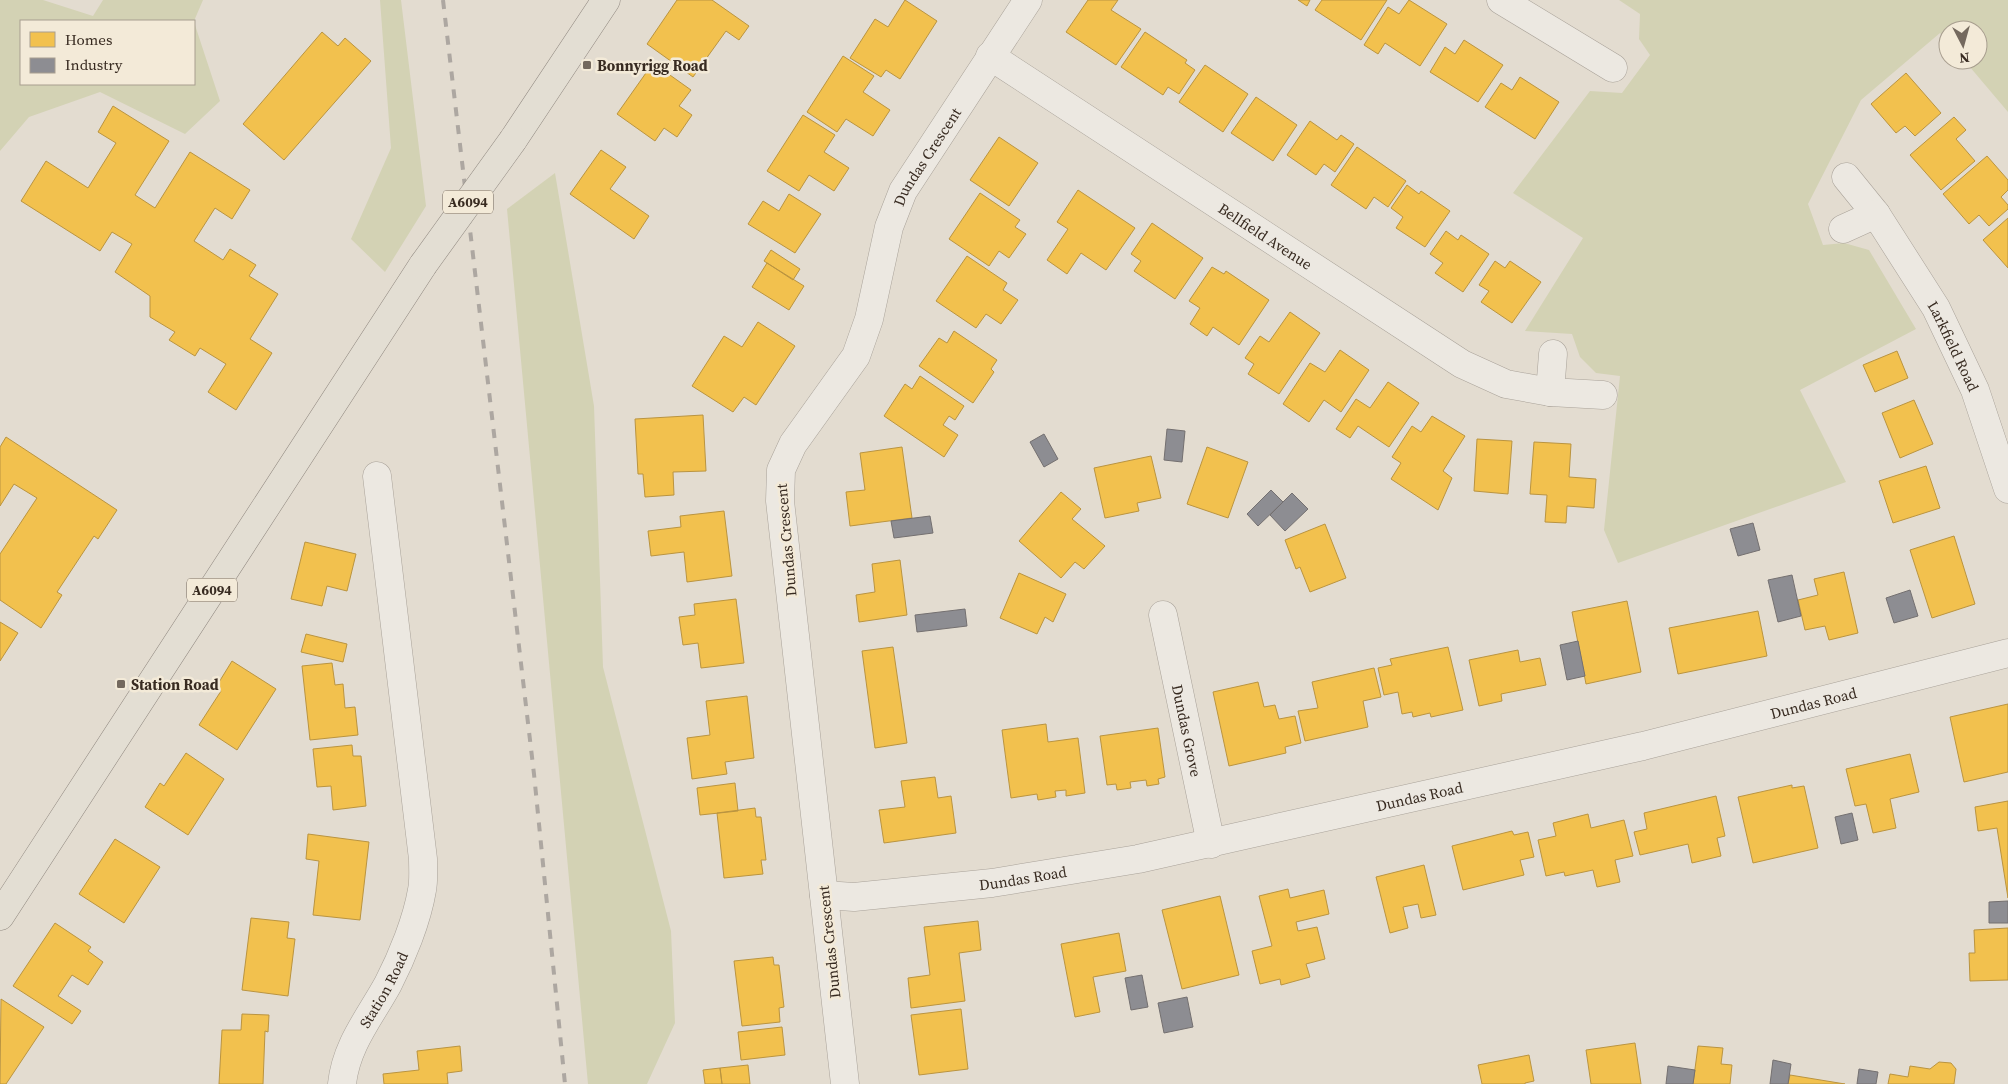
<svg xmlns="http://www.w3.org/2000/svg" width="2008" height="1084" font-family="'Source Serif 4',serif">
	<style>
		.green { fill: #d3d2b4 }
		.homes { fill: #f2c14e; stroke: #ba9440 }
		.industry { fill: #8d8d92; stroke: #747070 }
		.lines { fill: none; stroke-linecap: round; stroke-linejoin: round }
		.street-casing { stroke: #a9a299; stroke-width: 29 }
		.primary-casing { stroke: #8f877f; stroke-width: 29 }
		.street { stroke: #ece8e1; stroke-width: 28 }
		.primary { stroke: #e3ded3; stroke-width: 28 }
		.rail { stroke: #ada7a1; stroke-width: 4; stroke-dasharray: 9 9; stroke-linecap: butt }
		.primary-bridge-casing { stroke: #8f877f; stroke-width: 29; stroke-linecap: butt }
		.primary-bridge { stroke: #e3ded3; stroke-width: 28 }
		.poi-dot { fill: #74695e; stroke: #f3ead8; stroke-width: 2 }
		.labels { text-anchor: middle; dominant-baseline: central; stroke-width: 5; stroke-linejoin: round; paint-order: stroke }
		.shield { fill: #f3ead8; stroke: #706458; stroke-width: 1 }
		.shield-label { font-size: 14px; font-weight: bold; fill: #382b21 }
		.poi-label { font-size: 15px; font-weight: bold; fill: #382b21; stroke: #f3ead8; text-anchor: start }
		.street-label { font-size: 15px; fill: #382b21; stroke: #f3ead8 }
	</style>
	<rect width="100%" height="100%" fill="#e3dcd0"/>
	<path class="green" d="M0,0H43L93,16L103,0H203L194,21H21V84H194V22L220,101L185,134L100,92L29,117L0,151Z
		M380,0H401L426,206L385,272L351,239L391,148Z
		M1619,0H2008V112L1964,60H1978V30H1948V42L1940,33L1861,100L1808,204L1823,245L1844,243L1869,250L1916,329L1800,390L1846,482L1618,563L1604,530L1620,376L1596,373L1580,357L1572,334L1525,331L1583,238L1513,193L1590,91L1622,93L1650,55L1639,39L1640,14Z
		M555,173L594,406L603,667L671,931L675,1023L647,1084H588L507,209Z"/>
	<path class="homes" d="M677,0H712L749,26L739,40L726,31L693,77L647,44Z
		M905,0L937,21L900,79L886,70L881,77L850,58L875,19L888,27Z
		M1088,0H1118L1111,10L1141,29L1116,65L1066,32Z
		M1298,0H1310L1307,6Z
		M1322,0H1387L1361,40L1315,10Z
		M1409,0L1447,24L1420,66L1385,43L1378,54L1364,45L1388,7L1399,14Z
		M322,32L338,46L345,38L371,61L284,160L243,124Z
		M1145,32L1187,60L1185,63L1195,70L1179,94L1168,87L1163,95L1121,67Z
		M1464,40L1503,65L1478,102L1430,72L1445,47L1455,54Z
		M843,56L874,76L863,92L890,110L873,136L846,119L837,132L807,112Z
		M653,63L691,90L679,106L692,115L677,137L664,128L655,141L617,114Z
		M1205,65L1248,94L1223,132L1179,102Z
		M1906,73L1941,113L1915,136L1905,126L1896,133L1871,104Z
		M1520,77L1559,102L1535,139L1485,107L1501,83L1512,90Z
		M1256,97L1297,125L1273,161L1231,133Z
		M113,106L169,141L135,195L155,208L190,152L250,190L232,219L215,208L194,241L223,260L230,249L256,265L249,276L278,294L250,339L272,353L236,410L208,392L226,364L200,348L195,356L169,340L175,332L150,317V296L115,272L132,244L112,232L100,251L21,201L46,161L88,188L116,143L98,132Z
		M803,115L835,135L824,152L849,168L834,191L809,175L799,191L767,171Z
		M1954,117L1966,130L1956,139L1975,161L1941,190L1910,155Z
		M1310,121L1337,140L1341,135L1354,144L1335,172L1324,164L1316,175L1287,155Z
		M999,137L1038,163L1009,206L970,180Z
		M1357,147L1406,181L1388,207L1374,197L1366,209L1331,185Z
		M601,150L626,167L610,189L649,216L634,239L570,194Z
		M1987,156L2008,180V190L2001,197L2008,205V209L1989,226L1979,215L1969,224L1943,194Z
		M1407,185L1419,194L1421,191L1450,211L1425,247L1396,228L1403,217L1391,208Z
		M1078,190L1135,228L1106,270L1081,253L1067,274L1047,260L1068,229L1057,222Z
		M980,193L1020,220L1015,227L1026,234L1009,258L999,251L989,266L949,239Z
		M789,194L821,214L795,253L748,224L763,201L779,211Z
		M2008,218V268L1983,240Z
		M1152,223L1203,258L1175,299L1134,271L1141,261L1131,254Z
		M1446,231L1458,240L1461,235L1489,254L1463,292L1435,273L1443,263L1430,254Z
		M771,250L800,269L793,280L764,261Z
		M967,256L1007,283L1003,290L1018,300L1001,324L986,314L976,328L936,301Z
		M1495,261L1505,268L1510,261L1541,282L1512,323L1481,302L1489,291L1479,285Z
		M767,263L804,286L789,310L752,287Z
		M1212,267L1224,274L1226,271L1269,300L1239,345L1213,327L1207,336L1190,324L1200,308L1189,301Z
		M1290,312L1320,333L1279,394L1248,374L1254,364L1245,358L1260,336L1269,342Z
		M758,322L795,346L756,405L744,397L733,412L692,386L724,336L742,347Z
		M954,331L997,360L991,369L994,372L973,403L919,366L939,338L947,343Z
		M1340,350L1369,370L1341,412L1324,400L1309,422L1283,404L1310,363L1325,372Z
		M1897,351L1908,378L1875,392L1863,365Z
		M920,376L964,406L955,420L949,416L943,425L958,435L944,457L884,416L905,384L912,389Z
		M1388,382L1419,403L1389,447L1358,426L1350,438L1336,429L1356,399L1370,408Z
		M1914,400L1933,444L1900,458L1882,413Z
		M703,415L706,471L673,472L674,495L645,497L643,474H638L635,419Z
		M1432,416L1465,436L1443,471L1452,478L1438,510L1391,479L1401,463L1392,457L1412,426L1421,432Z
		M6,437L117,510L98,539L94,536L57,592L62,595L41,628L0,600V554L37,498L14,484L0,506V447Z
		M1477,439L1512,441L1508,494L1474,491Z
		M1534,442L1571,444L1569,477L1596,479L1594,508L1567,506L1566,523L1545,522L1547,495L1530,494Z
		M902,447L912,518L850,526L846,492L865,490L860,453Z
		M1207,447L1248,462L1228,518L1187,504Z
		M1151,456L1161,498L1137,503L1139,511L1105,518L1094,468Z
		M1926,466L1940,508L1893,523L1879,481Z
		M1061,492L1081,509L1072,519L1105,546L1084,569L1075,562L1061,578L1019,541Z
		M724,511L732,576L687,582L684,552L651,556L648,531L681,527L680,516Z
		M1325,524L1346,578L1310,592L1300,567L1296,569L1285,540Z
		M1954,536L1975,604L1932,618L1910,550Z
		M305,542L356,554L347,591L327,586L322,606L291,599Z
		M900,560L907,615L859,622L856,595L875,592L872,564Z
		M1844,572L1858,633L1829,640L1825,626L1805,630L1798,600L1818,595L1814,579Z
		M1019,573L1066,594L1053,622L1045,617L1037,634L1000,618Z
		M736,599L744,663L701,668L698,643L683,645L679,617L695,615L694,604Z
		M1627,601L1641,672L1586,684L1572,612Z
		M1758,611L1767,656L1678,674L1669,628Z
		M0,622L18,633L0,661Z
		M306,634L347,644L343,662L301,652Z
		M893,647L907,743L875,748L862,651Z
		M1448,647L1463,710L1431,717L1430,713L1413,717L1412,712L1402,714L1398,692L1384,695L1378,668L1392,665L1390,659Z
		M1518,650L1520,662L1540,658L1546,685L1501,694L1502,701L1479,706L1469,660Z
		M232,661L276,689L237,750L199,725L221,691L216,687Z
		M332,663L335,685L343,684L345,708L355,707L358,735L310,740L302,666Z
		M1374,668L1381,697L1363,701L1368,727L1305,741L1298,711L1318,708L1312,682Z
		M1258,682L1264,707L1275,705L1279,719L1295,716L1301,743L1285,747L1286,753L1229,766L1213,692Z
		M747,696L754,758L725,762L727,774L692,779L687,738L710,735L706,701Z
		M2008,704V772L1964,782L1950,717Z
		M1046,724L1048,742L1078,738L1085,793L1066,796V790L1055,791L1056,797L1038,800L1037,794L1011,798L1002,730Z
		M1158,728L1165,777L1158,779L1159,784L1147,786L1146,780L1130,782L1131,788L1117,790L1116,784L1107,785L1100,736Z
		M352,745L353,756H361L366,806L333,810L331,786L317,787L313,749Z
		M186,753L224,779L188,835L145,807L160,783L164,786Z
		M1910,754L1919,792L1890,799L1896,828L1873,833L1866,804L1855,806L1846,769Z
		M935,777L938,798L951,796L956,833L884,843L879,810L905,807L901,781Z
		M735,783L738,811L700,815L697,788Z
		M1792,785V788L1804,786L1818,848L1753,863L1738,797Z
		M1716,796L1725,836L1717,838L1721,856L1692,863L1688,844L1640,855L1634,832L1647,829L1644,813Z
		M2008,801V898L1997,828L1978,831L1975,807Z
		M755,808L756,817H761L766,860H761L763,874L724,878L717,813Z
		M1588,814L1591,828L1624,820L1633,856L1615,860L1620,882L1597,887L1593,870L1565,876L1564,872L1546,876L1538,840L1556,836L1553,823Z
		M1512,831L1514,835L1528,832L1534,857L1520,860L1524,875L1463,890L1452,846Z
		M308,834L369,842L360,920L313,915L319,861L306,859Z
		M115,839L160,867L124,923L79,894Z
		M1424,865L1436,915L1421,918L1418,904L1403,907L1408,928L1390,933L1376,877Z
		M1288,889L1290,898L1324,890L1329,914L1296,922L1298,931L1317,927L1325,959L1306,964L1310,977L1281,985L1280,979L1260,984L1252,951L1272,946L1259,896Z
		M1220,896L1239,975L1182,989L1162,910Z
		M251,918L289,922L287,938L295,939L288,996L242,990Z
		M978,921L981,950L959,953L965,1001L911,1008L908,978L930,975L924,927Z
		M55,923L91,947L88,951L103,962L88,985L72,975L58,996L81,1011L72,1024L13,986Z
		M2008,928V980L1970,981L1969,953H1975L1974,930Z
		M1119,933L1126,971L1093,977L1100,1012L1075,1017L1061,944Z
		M773,957L774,965H779L784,1007L779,1008L780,1022L742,1026L734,961Z
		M1,999L44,1027L6,1084H0Z
		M961,1009L968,1069L919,1075L911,1015Z
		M242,1014L269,1015L268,1032L265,1031L263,1084H219L222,1030H241Z
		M782,1027L785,1055L741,1060L738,1032Z
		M1635,1043L1641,1084H1591L1586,1050Z
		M460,1046L462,1071L447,1073L448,1084H384L383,1074L419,1070L417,1051Z
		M1698,1046L1723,1048L1721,1064L1732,1065L1730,1084H1693Z
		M1529,1055L1534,1081L1525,1083V1084H1482L1478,1065Z
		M1939,1062L1951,1063L1956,1069L1954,1084H1888L1890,1074L1908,1077L1910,1066L1930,1069Z
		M748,1065L750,1084H722L720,1068Z
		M720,1068L722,1084H705L703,1070Z
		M1790,1075L1845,1084H1788Z"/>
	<path class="industry" d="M1167,429L1185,431L1182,462L1164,460Z
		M1044,434L1058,459L1044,467L1030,442Z
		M1271,490L1283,502L1258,526L1247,514Z
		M1292,493L1308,509L1285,531L1270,515Z
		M930,516L933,533L894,538L891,521Z
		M1753,523L1760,550L1738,556L1730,529Z
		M1792,575L1801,616L1778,622L1768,580Z
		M1910,590L1918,616L1894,623L1886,598Z
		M965,609L967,626L917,632L915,615Z
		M1578,641L1585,676L1567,680L1560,645Z
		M1852,813L1858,840L1841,844L1835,817Z
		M2008,901V923H1989V902Z
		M1142,975L1148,1007L1131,1010L1125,978Z
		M1187,997L1193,1027L1164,1033L1158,1003Z
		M1773,1060L1791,1064L1788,1084H1770Z
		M1668,1066L1695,1070L1693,1084H1666Z
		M1859,1069L1878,1072L1876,1084H1857Z"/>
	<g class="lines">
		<defs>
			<g id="street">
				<path d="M1501,0L1613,68"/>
				<path id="s1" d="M990,56L1462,364L1506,384L1550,392L1603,395"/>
				<path id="s2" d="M1846,177L1876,214L1936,308L1975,390L2008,489"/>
				<path d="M1843,229L1876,214"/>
				<path d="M1550,392L1553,354"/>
				<path id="s3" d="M1163,615L1211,844"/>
				<path id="s4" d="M824,895L854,897L992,883L1138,859L1643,746L2008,653"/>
				<path id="s5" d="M342,1084C346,1045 370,1017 388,984C402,957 417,920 422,890C424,880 423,869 423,859L377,476"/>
				<path id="s6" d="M845,1084L780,501L781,470L793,444L856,356L869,319L889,227L903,191L1028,0"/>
			</g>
			<path id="primary" d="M513,140L606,0
				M0,916L423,265"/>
		</defs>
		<use href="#street" class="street-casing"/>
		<use href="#primary" class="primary-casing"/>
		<use href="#street" class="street"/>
		<use href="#primary" class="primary"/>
		<path class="rail" d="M443,0L534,774L565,1084"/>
		<defs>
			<path id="primary-bridge" d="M423,265L513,140"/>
		</defs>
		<use href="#primary-bridge" class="primary-bridge-casing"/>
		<use href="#primary-bridge" class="primary-bridge"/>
	</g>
	<g class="poi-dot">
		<rect x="582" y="60" width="10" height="10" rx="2.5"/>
		<rect x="116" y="679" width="10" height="10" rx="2.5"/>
	</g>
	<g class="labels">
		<g class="shield">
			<rect x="443" y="190.5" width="50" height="23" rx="4"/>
			<rect x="187" y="578.5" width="50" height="23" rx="4"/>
		</g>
		<g class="shield-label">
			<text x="468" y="202">A6094</text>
			<text x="212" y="590">A6094</text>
		</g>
		<g class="poi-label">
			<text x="597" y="65">Bonnyrigg Road</text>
			<text x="131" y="684">Station Road</text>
		</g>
		<g class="street-label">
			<text stroke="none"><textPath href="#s6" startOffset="968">Dundas Crescent</textPath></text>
			<text stroke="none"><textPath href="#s1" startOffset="329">Bellfield Avenue</textPath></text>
			<text stroke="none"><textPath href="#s2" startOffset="201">Larkfield Road</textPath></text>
			<text transform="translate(786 540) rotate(-95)">Dundas Crescent</text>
			<text stroke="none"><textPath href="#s4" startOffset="1010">Dundas Road</textPath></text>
			<text stroke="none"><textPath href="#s3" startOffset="118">Dundas Grove</textPath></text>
			<text stroke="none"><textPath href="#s4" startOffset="605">Dundas Road</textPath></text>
			<text stroke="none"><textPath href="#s4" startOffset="200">Dundas Road</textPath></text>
			<text transform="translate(829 942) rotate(-96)">Dundas Crescent</text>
			<text stroke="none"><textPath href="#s5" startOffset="104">Station Road</textPath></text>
		</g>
	</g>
	<rect x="20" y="20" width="175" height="65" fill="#f3ead8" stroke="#a89e8f"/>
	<rect x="30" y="32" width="25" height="15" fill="#f2c14e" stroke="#a89e8f"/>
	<text x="65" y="45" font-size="15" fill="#382b21">Homes</text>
	<rect x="30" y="58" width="25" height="15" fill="#8d8d92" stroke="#a89e8f"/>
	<text x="65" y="70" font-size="15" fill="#382b21">Industry</text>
	<g transform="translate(1963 45) rotate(174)"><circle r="24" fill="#f3ead8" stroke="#a89e8f"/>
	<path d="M0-4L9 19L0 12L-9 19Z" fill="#74695e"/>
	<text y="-8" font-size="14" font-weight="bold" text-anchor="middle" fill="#382b21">N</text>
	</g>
</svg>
